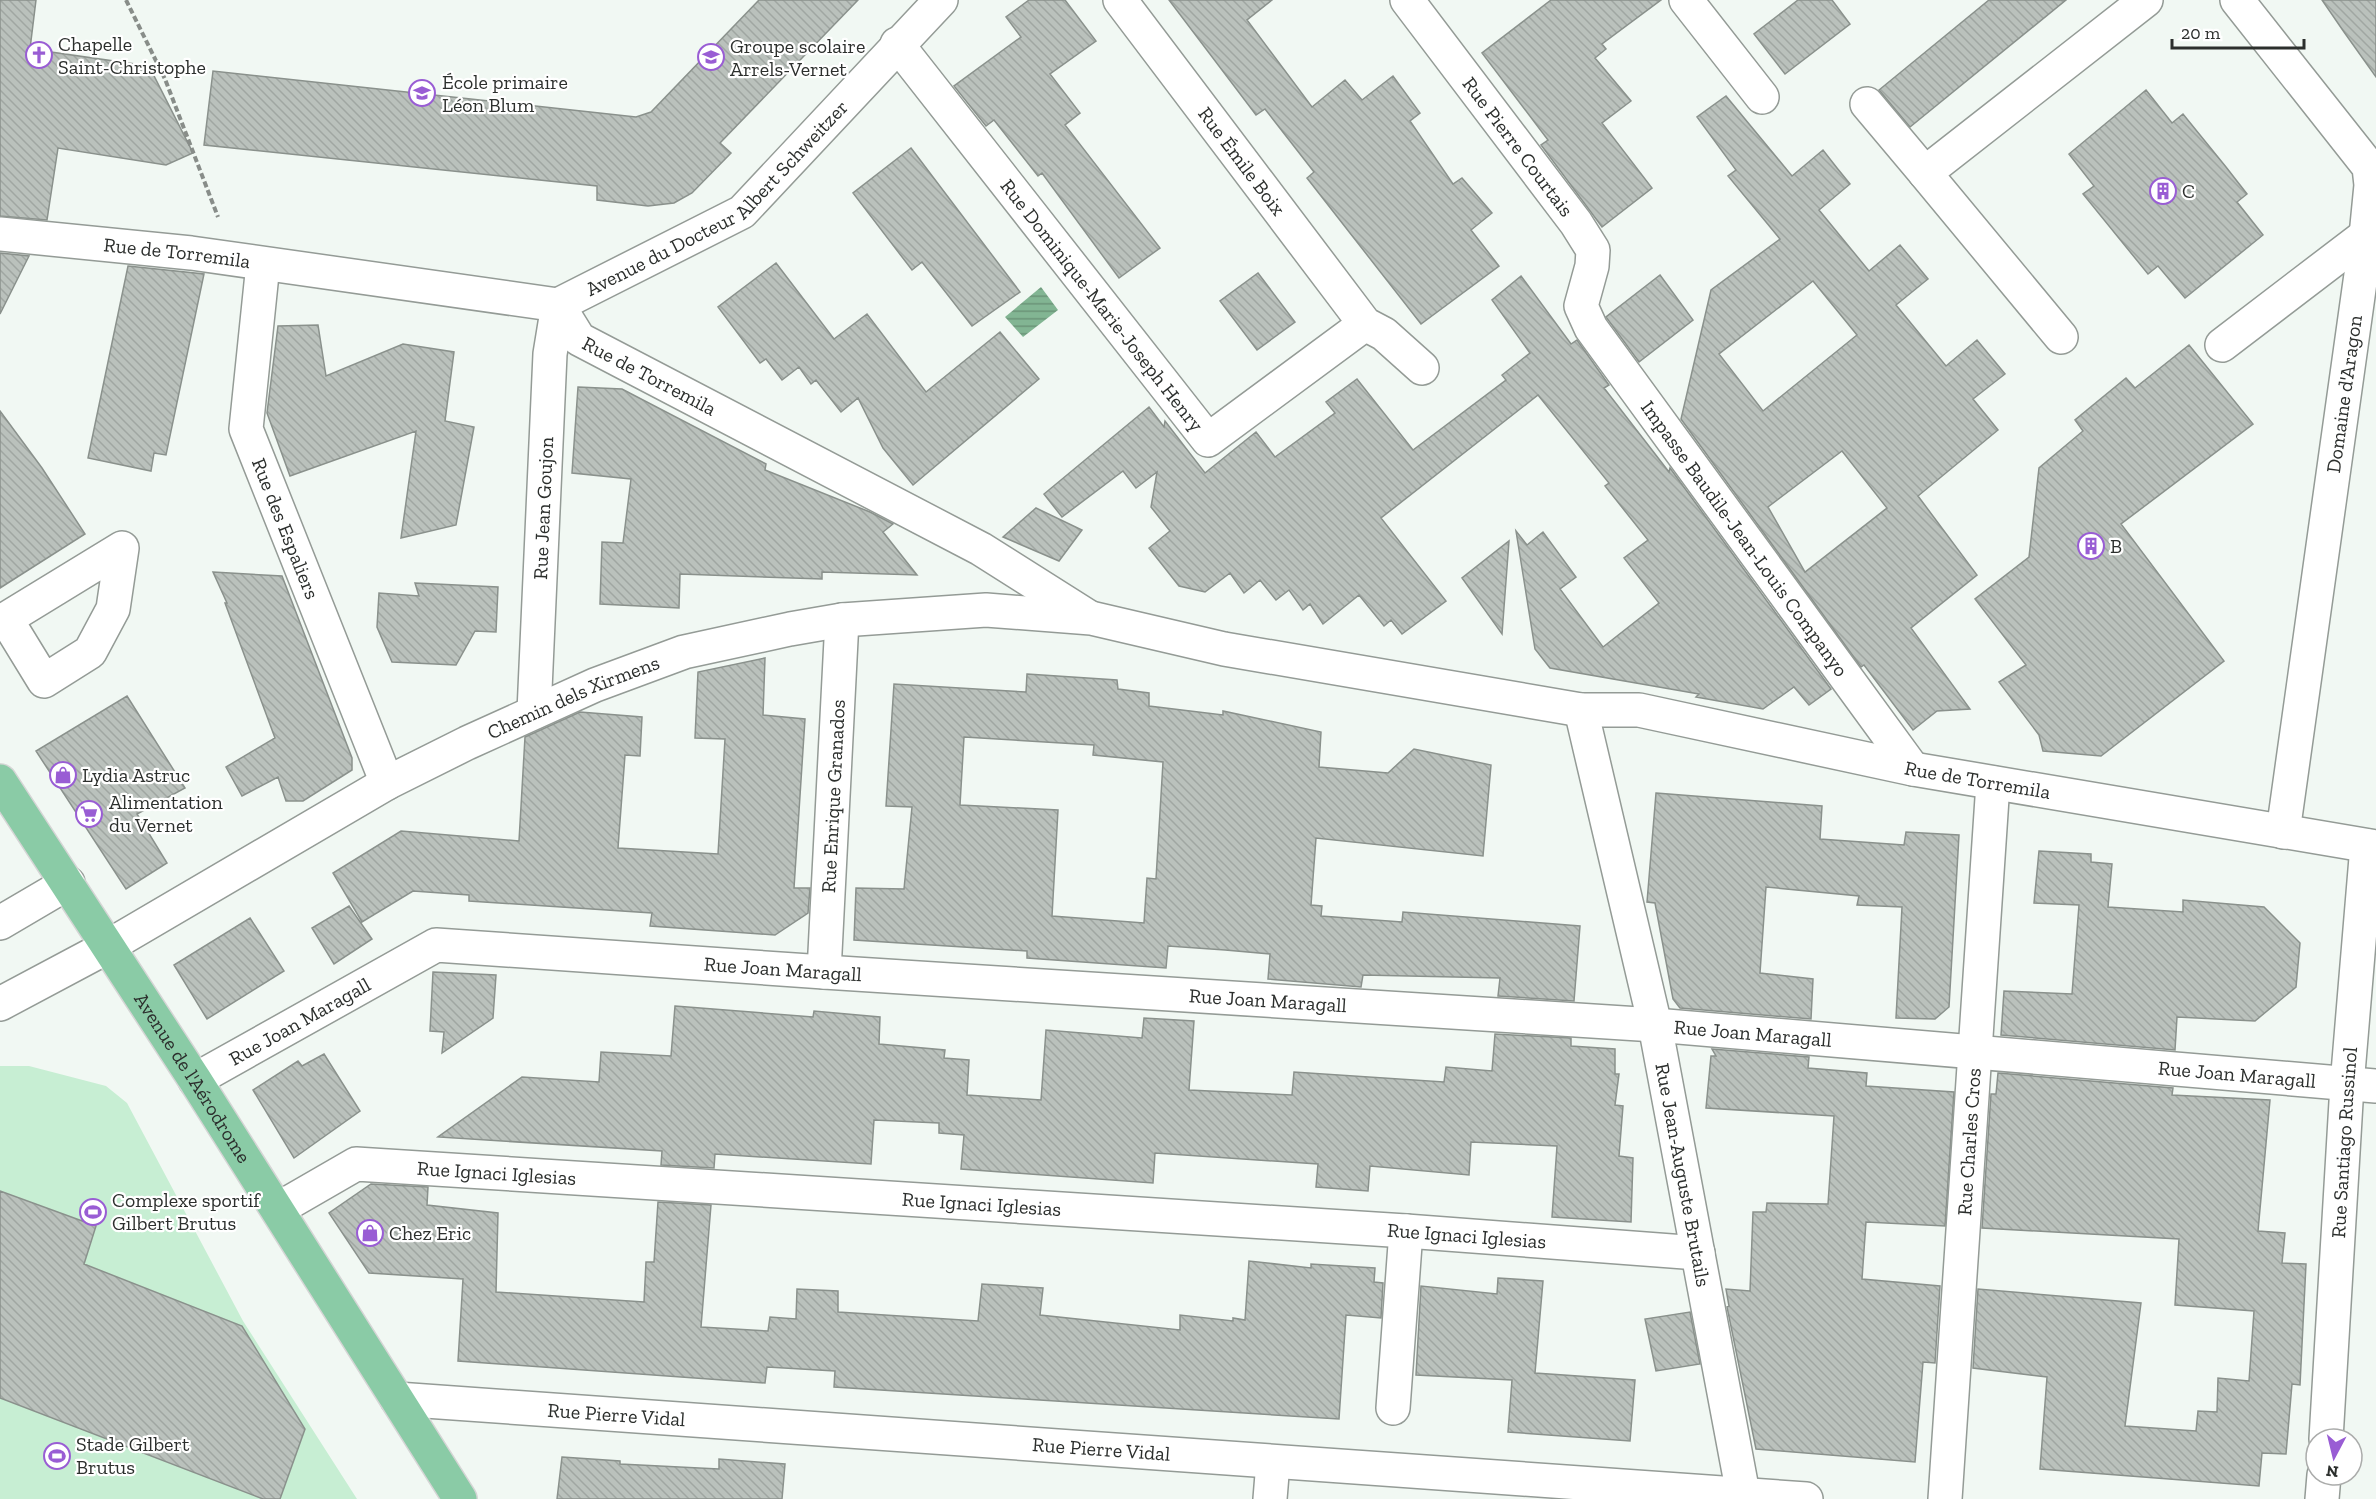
<svg xmlns="http://www.w3.org/2000/svg" width="2376" height="1499" font-family="'Zilla Slab',serif">
	<style>
		.grass { fill: #c7eed3 }
		.water { fill: url(#water-rules) }
		.building { fill: url(#building-back-hatch); stroke: #8a918c; stroke-width: 1.5; fill-rule: evenodd }
		.lines { fill: none; stroke-linecap: round; stroke-linejoin: round }
		.minor-casing { stroke: #949b96; stroke-width: 36 }
		.major-casing { stroke: #d5d5d5; stroke-width: 36 }
		.path { stroke: #888d89; stroke-width: 4; stroke-dasharray: 6 3; stroke-linecap: butt }
		.minor { stroke: #fff; stroke-width: 33 }
		.major { stroke: #8acba6; stroke-width: 33 }
		.labels { text-anchor: middle; dominant-baseline: central; stroke-width: 4.5; stroke-linejoin: round; paint-order: stroke }
		.poi-label { font-size: 20px; fill: #2c2f2d; stroke: #fff; text-anchor: start }
		.street-label { font-size: 20px; fill: #2c2f2d; stroke: #fff }
	</style>
	<defs>
		<pattern id="water-rules" width="6" height="5" patternUnits="userSpaceOnUse" patternTransform="scale(1.5)"><rect width="6" height="5" fill="#82b593"/><path d="M0 2.5h6" fill="none" stroke="#6b9478"/></pattern>
		<pattern id="building-back-hatch" width="6" height="6" patternUnits="userSpaceOnUse" patternTransform="scale(1.5)"><rect width="6" height="6" fill="#bac1bc"/><path d="M-1 5l2 2M0 0l6 6M5-1l2 2" fill="none" stroke="#a0a6a2"/></pattern>
	</defs>
	<rect width="100%" height="100%" fill="#f1f8f3"/>
	<path class="grass" d="M0,1066H29L106,1086L127,1103L243,1321L357,1499H0Z"/>
	<path class="water" d="M1041,287L1058,310L1023,337L1005,317Z"/>
	<path class="building" d="M0,0H36L30,49L149,66L193,153L166,165L58,148L47,220L0,216Z
		M759,0H858L720,143L731,153L692,193L674,203L648,206L597,200V186L204,145L213,71L636,117L651,112Z
		M1029,0H1065L1096,41L1050,74L1080,113L1065,125L1160,248L1119,278L1042,173L1038,176L994,120L986,126L954,86L1021,37L1006,17Z
		M1169,0H1272L1247,20L1312,107L1345,80L1362,100L1393,76L1420,113L1410,121L1453,184L1462,178L1492,213L1471,230L1499,266L1421,324L1307,178L1314,172L1265,109L1256,115Z
		M1551,0H1661L1602,44L1606,49L1595,58L1631,101L1602,123L1652,188L1602,227L1541,145L1548,140L1482,53Z
		M1798,0H1832L1850,24L1785,74L1754,34Z
		M1989,0H2066L1910,127L1879,90Z
		M2322,0H2376V77L2344,32Z
		M2146,90L2172,123L2183,114L2226,167L2247,194L2237,202L2263,235L2185,298L2158,266L2148,274L2083,194L2094,186L2069,154Z
		M1726,96L1792,176L1823,150L1837,168L1850,184L1819,210L1869,271L1900,245L1928,279L1896,305L1946,366L1977,340L2005,374L1973,399L1998,430L1918,496L1977,575L1911,628L1970,709L1937,711L1913,730L1864,665L1861,667L1681,419L1711,290L1780,239L1728,176L1736,170L1697,117ZM1813,281L1857,335L1763,411L1719,354ZM1842,451L1887,508L1805,572L1768,507Z
		M911,148L1020,292L972,326L922,262L912,270L853,193Z
		M0,253L29,256L0,314Z
		M776,263L834,339L867,314L926,392L1000,332L1039,379L913,485L883,448L858,398L841,412L816,380L811,384L799,367L782,380L766,359L760,363L718,307Z
		M128,266L204,274L166,455L154,453L151,471L88,458Z
		M1258,273L1295,322L1257,350L1220,301Z
		M1660,275L1693,320L1639,362L1606,317Z
		M1521,276L1571,344L1577,340L1609,385L1604,388L1669,472L1670,468L1831,689L1809,705L1794,687L1763,709L1696,697L1699,694L1550,668L1535,649L1516,531L1527,545L1543,532L1576,577L1560,589L1603,647L1659,603L1624,558L1648,540L1605,486L1609,483L1538,395L1381,518L1446,601L1402,634L1391,620L1384,626L1359,595L1323,624L1310,604L1303,610L1289,590L1276,600L1260,580L1244,593L1230,573L1205,592L1179,586L1149,548L1170,531L1151,507L1157,472L1136,488L1123,471L1062,517L1044,494L1149,407L1164,427L1165,421L1205,473L1256,432L1275,457L1335,413L1326,402L1357,379L1413,450L1506,380L1502,375L1530,353L1492,300Z
		M318,325L326,376L403,344L454,352L445,421L474,427L456,525L401,538L416,431L290,476L267,413L278,326Z
		M2189,345L2253,424L2121,524L2224,661L2101,756L2043,751L2039,735L1999,682L2026,665L1975,599L2029,557L2039,468L2083,431L2075,420L2126,378L2135,388Z
		M578,387L622,389L766,464L765,470L870,512L893,524L883,532L917,575L822,572V579L680,574L679,608L600,604L602,542L623,543L631,479L572,473Z
		M0,411L42,468L85,534L0,588Z
		M1036,508L1082,530L1059,561L1003,537Z
		M1509,541L1502,634L1462,578Z
		M213,572L282,576L352,758V770L303,801H286L278,777L242,796L226,767L275,738L225,603H227Z
		M415,583L498,587L496,632L475,631L456,665L392,662L377,627L379,593L419,596Z
		M765,658L763,715L805,719L794,888H810L808,913L775,935L650,926L652,913L469,901V895L413,891L362,922L333,873L401,831L519,841L525,737L580,712L642,717L640,756L625,755L618,848L718,854L725,739L695,738L698,672Z
		M1027,674L1117,680L1118,689L1149,693V706L1223,715V711L1321,732L1319,767L1388,773L1414,749L1491,765L1483,856L1316,838L1311,905L1322,906L1321,916L1402,922L1403,912L1580,926L1574,1001L1498,996L1500,978L1363,975L1361,987L1268,979L1270,954L1225,950L1168,946L1166,968L1027,958V951L854,940L856,888L904,889L912,807L886,806L894,684L1026,692ZM964,737L1094,745L1093,755L1163,762L1156,879L1147,878L1144,923L1052,916L1058,810L960,805Z
		M127,696L185,788L137,814L167,863L126,889L36,751Z
		M1656,793L1822,806L1820,839L1904,845L1906,832L1959,835L1949,1007L1935,1019L1896,1018L1902,907L1857,905L1859,896L1766,887L1760,973L1813,979L1811,1019L1680,1008L1673,999L1655,903L1647,902Z
		M2039,851L2091,854V862L2112,864L2108,907L2183,912V900L2264,907L2300,943L2296,987L2255,1021L2177,1017L2175,1050L2001,1035L2004,991L2072,994L2079,905L2034,903Z
		M349,906L372,939L334,964L312,928Z
		M250,918L284,971L207,1019L174,965Z
		M433,972L496,975L493,1018L442,1053L444,1032L430,1031Z
		M675,1006L813,1017L814,1011L880,1017L879,1044L945,1050L944,1058L969,1060L967,1095L1041,1100L1046,1030L1142,1038L1144,1018L1194,1021L1189,1090L1292,1095L1294,1072L1444,1082L1446,1067L1492,1071L1495,1034L1571,1038V1046L1615,1049V1074H1619L1615,1105L1623,1106L1619,1156L1633,1158L1631,1222L1552,1217L1557,1146L1471,1142L1469,1175L1370,1166L1368,1191L1316,1187L1318,1164L1155,1153L1153,1183L961,1169L964,1135L939,1133V1123L874,1120L871,1164L715,1154L714,1168L661,1165L662,1151L438,1137L522,1077L599,1082L601,1052L671,1056Z
		M1712,1049L1809,1057L1808,1068L1867,1073L1866,1086L1954,1092L1945,1226L1866,1222L1862,1279L1940,1286L1935,1363L1923,1362L1915,1462L1756,1449L1727,1307L1729,1306L1726,1289L1750,1291L1753,1212H1766L1767,1203L1828,1204L1834,1116L1706,1108L1711,1056H1716Z
		M324,1054L360,1111L294,1158L253,1090L298,1061L302,1066Z
		M1998,1073L2173,1088L2172,1095L2270,1100L2258,1231L2285,1233L2282,1263L2306,1264L2300,1385L2292,1384L2286,1454L2262,1453L2259,1486L2040,1469L2047,1377L1973,1368L1978,1289L2141,1303L2125,1426L2196,1431L2198,1411L2217,1412L2218,1378L2249,1381L2254,1311L2175,1305L2179,1239L1982,1228L1991,1094H1996Z
		M371,1184L428,1187L427,1205L498,1213L496,1292L644,1302L646,1262H654L658,1202L711,1205L701,1327L768,1331L770,1317L796,1319L797,1289L838,1291V1312L978,1321L982,1284L1043,1288L1040,1315L1180,1330V1315L1233,1321V1318L1245,1320L1249,1261L1311,1268V1264L1375,1268L1374,1282L1383,1283L1381,1318L1346,1315L1339,1419L834,1387L835,1371L767,1367L765,1383L458,1361L463,1279L369,1273L329,1213Z
		M0,1191L96,1226L84,1264L242,1326L305,1429L280,1499H263L0,1398Z
		M1498,1278L1543,1281L1535,1373L1635,1380L1630,1441L1508,1432L1512,1380L1416,1375L1421,1286L1497,1294Z
		M1690,1312L1700,1364L1656,1371L1645,1319Z
		M562,1457L620,1461V1464L719,1469V1459L785,1464L782,1499H557Z"/>
	<g class="lines">
		<defs>
			<g id="minor">
				<path id="s1" d="M1120,0L1365,324L1384,334L1422,368"/>
				<path id="s2" d="M1407,0L1576,223L1593,250L1592,266L1581,306L1591,328L1913,769"/>
				<path d="M1686,0L1762,97"/>
				<path d="M2237,0L2369,167L2371,185L2365,246L2283,832"/>
				<path id="s3" d="M897,44L1208,440L1365,324"/>
				<path d="M1867,104L1925,173"/>
				<path id="s4" d="M0,234L191,253L558,305L579,339L981,549L1087,616"/>
				<path id="s5" d="M263,264L246,429L387,783"/>
				<path id="s6" d="M558,305L742,212L941,0"/>
				<path d="M2061,337L1925,173L2146,0"/>
				<path d="M2222,345L2366,235"/>
				<path d="M0,623L6,619L122,548L113,609L90,652L44,681L6,619"/>
				<path id="s7" d="M1581,710L1655,1025L1744,1499"/>
				<path id="s8" d="M534,712L550,354L558,305"/>
				<path d="M0,923L68,883"/>
				<path id="s9" d="M824,972L842,620"/>
				<path id="s10" d="M0,1004L107,947L387,783L467,743L595,685L684,652L790,629L842,620L986,610L1091,618L1224,649L1581,710H1639L1913,769L2376,847"/>
				<path id="s11" d="M195,1080L436,945L824,972L1655,1025L2376,1086"/>
				<path id="s12" d="M278,1209L356,1164L1406,1231L1698,1253"/>
				<path id="s13" d="M397,1399L1806,1499"/>
				<path d="M1393,1408L1406,1231"/>
				<path id="s14" d="M2326,1439L2347,1085L2367,846"/>
				<path d="M1270,1499L1273,1462"/>
				<path id="s15" d="M1945,1499L1993,783"/>
				<path d="M2322,1499L2324,1475"/>
			</g>
			<g id="major">
				<path id="s16" d="M0,781L195,1080L460,1499"/>
			</g>
		</defs>
		<use href="#minor" class="minor-casing"/>
		<use href="#major" class="major-casing"/>
		<path class="path" d="M126,0L165,79L218,217"/>
		<use href="#minor" class="minor"/>
		<use href="#major" class="major"/>
	</g>
	<defs>
		<symbol id="church-ring" viewBox="-11 -11 22 22"><circle r="9.5" fill="#fff" stroke="#995dd4" stroke-width="1.5"/><path d="M-1.2-6h2.4v3.5h3.3v2.4h-3.3V6h-2.4V-.1h-3.3v-2.4h3.3Z" fill="#995dd4"/></symbol>
		<symbol id="school-ring" viewBox="-11 -11 22 22"><circle r="9.5" fill="#fff" stroke="#995dd4" stroke-width="1.5"/><path d="M0-5L7-2L0 1L-7-2ZM-4 1L0 2.5L4 1V4Q0 6-4 4Z" fill="#995dd4"/></symbol>
		<symbol id="building-ring" viewBox="-11 -11 22 22"><circle r="9.5" fill="#fff" stroke="#995dd4" stroke-width="1.5"/><path d="M-4-6H4V6H1V3H-1V6H-4ZM-2.5-4.3h1.7v1.8h-1.7ZM.8-4.3h1.7v1.8H.8ZM-2.5-1h1.7V.8h-1.7ZM.8-1h1.7V.8H.8Z" fill="#995dd4"/></symbol>
		<symbol id="shop-ring" viewBox="-11 -11 22 22"><circle r="9.5" fill="#fff" stroke="#995dd4" stroke-width="1.5"/><path d="M-5-2.5h2.3a2.7 3.5 0 0 1 5.4 0H5L5.5 6h-11ZM-1.5-2.5h3a1.5 2.3 0 0 0-3 0Z" fill="#995dd4"/></symbol>
		<symbol id="supermarket-ring" viewBox="-11 -11 22 22"><circle r="9.5" fill="#fff" stroke="#995dd4" stroke-width="1.5"/><path d="M-6-5.5h2.5l.6 2H6L4.5 2H-2.5L-4.4-4H-6ZM-1.5 3.2a1.3 1.3 0 1 0 .1 0ZM3 3.2a1.3 1.3 0 1 0 .1 0Z" fill="#995dd4"/></symbol>
		<symbol id="stadium-ring" viewBox="-11 -11 22 22"><circle r="9.5" fill="#fff" stroke="#995dd4" stroke-width="1.5"/><path d="M0-5a6.5 5 0 1 0 0 10a6.5 5 0 1 0 0-10ZM-3.5-1.8h7v3.6h-7Z" fill="#995dd4"/></symbol>
	</defs>
	<g fill-rule="evenodd">
		<use href="#church-ring" x="24" y="40" width="30" height="30"/>
		<use href="#school-ring" x="696" y="42" width="30" height="30"/>
		<use href="#school-ring" x="407" y="78" width="30" height="30"/>
		<use href="#building-ring" x="2148" y="176" width="30" height="30"/>
		<use href="#building-ring" x="2076" y="531" width="30" height="30"/>
		<use href="#shop-ring" x="48" y="760" width="30" height="30"/>
		<use href="#supermarket-ring" x="74" y="799" width="30" height="30"/>
		<use href="#stadium-ring" x="78" y="1197" width="30" height="30"/>
		<use href="#shop-ring" x="355" y="1218" width="30" height="30"/>
		<use href="#stadium-ring" x="42" y="1441" width="30" height="30"/>
	</g>
	<g class="labels">
		<g class="poi-label">
			<text x="58" y="44">Chapelle<tspan x="58" dy="23">Saint-Christophe</tspan></text>
			<text x="730" y="46">Groupe scolaire<tspan x="730" dy="23">Arrels-Vernet</tspan></text>
			<text x="442" y="82">École primaire<tspan x="442" dy="23">Léon Blum</tspan></text>
			<text x="2182" y="191">C</text>
			<text x="2110" y="546">B</text>
			<text x="82" y="775">Lydia Astruc</text>
			<text x="109" y="802">Alimentation<tspan x="109" dy="23">du Vernet</tspan></text>
			<text x="112" y="1200">Complexe sportif<tspan x="112" dy="23">Gilbert Brutus</tspan></text>
			<text x="389" y="1233">Chez Eric</text>
			<text x="76" y="1444">Stade Gilbert<tspan x="76" dy="23">Brutus</tspan></text>
		</g>
		<g class="street-label">
			<text stroke="none"><textPath href="#s2" startOffset="184">Rue Pierre Courtais</textPath></text>
			<text stroke="none"><textPath href="#s1" startOffset="202">Rue Émile Boix</textPath></text>
			<text stroke="none"><textPath href="#s6" startOffset="194">Avenue du Docteur Albert Schweitzer</textPath></text>
			<text stroke="none"><textPath href="#s4" startOffset="178">Rue de Torremila</textPath></text>
			<text stroke="none"><textPath href="#s3" startOffset="332">Rue Dominique-Marie-Joseph Henry</textPath></text>
			<text stroke="none"><textPath href="#s4" startOffset="682">Rue de Torremila</textPath></text>
			<text transform="translate(2344 394) rotate(-82)">Domaine d'Aragon</text>
			<text stroke="none"><textPath href="#s8" startOffset="204">Rue Jean Goujon</textPath></text>
			<text stroke="none"><textPath href="#s5" startOffset="273">Rue des Espaliers</textPath></text>
			<text stroke="none"><textPath href="#s2" startOffset="654">Impasse Baudile-Jean-Louis Companyo</textPath></text>
			<text stroke="none"><textPath href="#s10" startOffset="651">Chemin dels Xirmens</textPath></text>
			<text stroke="none"><textPath href="#s10" startOffset="2084">Rue de Torremila</textPath></text>
			<text stroke="none"><textPath href="#s9" startOffset="176">Rue Enrique Granados</textPath></text>
			<text stroke="none"><textPath href="#s11" startOffset="624">Rue Joan Maragall</textPath></text>
			<text stroke="none"><textPath href="#s11" startOffset="1110">Rue Joan Maragall</textPath></text>
			<text stroke="none"><textPath href="#s11" startOffset="120">Rue Joan Maragall</textPath></text>
			<text stroke="none"><textPath href="#s11" startOffset="1596">Rue Joan Maragall</textPath></text>
			<text stroke="none"><textPath href="#s11" startOffset="2082">Rue Joan Maragall</textPath></text>
			<text stroke="none"><textPath href="#s16" startOffset="354">Avenue de l'Aérodrome</textPath></text>
			<text stroke="none"><textPath href="#s15" startOffset="358">Rue Charles Cros</textPath></text>
			<text stroke="none"><textPath href="#s14" startOffset="297">Rue Santiago Russinol</textPath></text>
			<text stroke="none"><textPath href="#s12" startOffset="231">Rue Ignaci Iglesias</textPath></text>
			<text stroke="none"><textPath href="#s7" startOffset="476">Rue Jean-Auguste Brutails</textPath></text>
			<text stroke="none"><textPath href="#s12" startOffset="717">Rue Ignaci Iglesias</textPath></text>
			<text stroke="none"><textPath href="#s12" startOffset="1203">Rue Ignaci Iglesias</textPath></text>
			<text stroke="none"><textPath href="#s13" startOffset="220">Rue Pierre Vidal</textPath></text>
			<text stroke="none"><textPath href="#s13" startOffset="706">Rue Pierre Vidal</textPath></text>
		</g>
	</g>
	<g transform="translate(2334 1457) rotate(187)"><circle r="28" fill="#ffffff" stroke="#abacab" stroke-width="1.5"/>
	<path d="M0-4.5L10 22L0 15L-10 22Z" fill="#995dd4"/>
	<text y="-9" font-size="16" font-weight="bold" text-anchor="middle" fill="#2c2f2d">N</text>
	</g>
	<path d="M2172 39v9h132v-9" fill="none" stroke="#2c2f2d" stroke-width="3"/>
	<text x="2181" y="39" font-size="18" fill="#2c2f2d" stroke="#ffffff" stroke-width="4.5" paint-order="stroke">20 m</text>
</svg>
